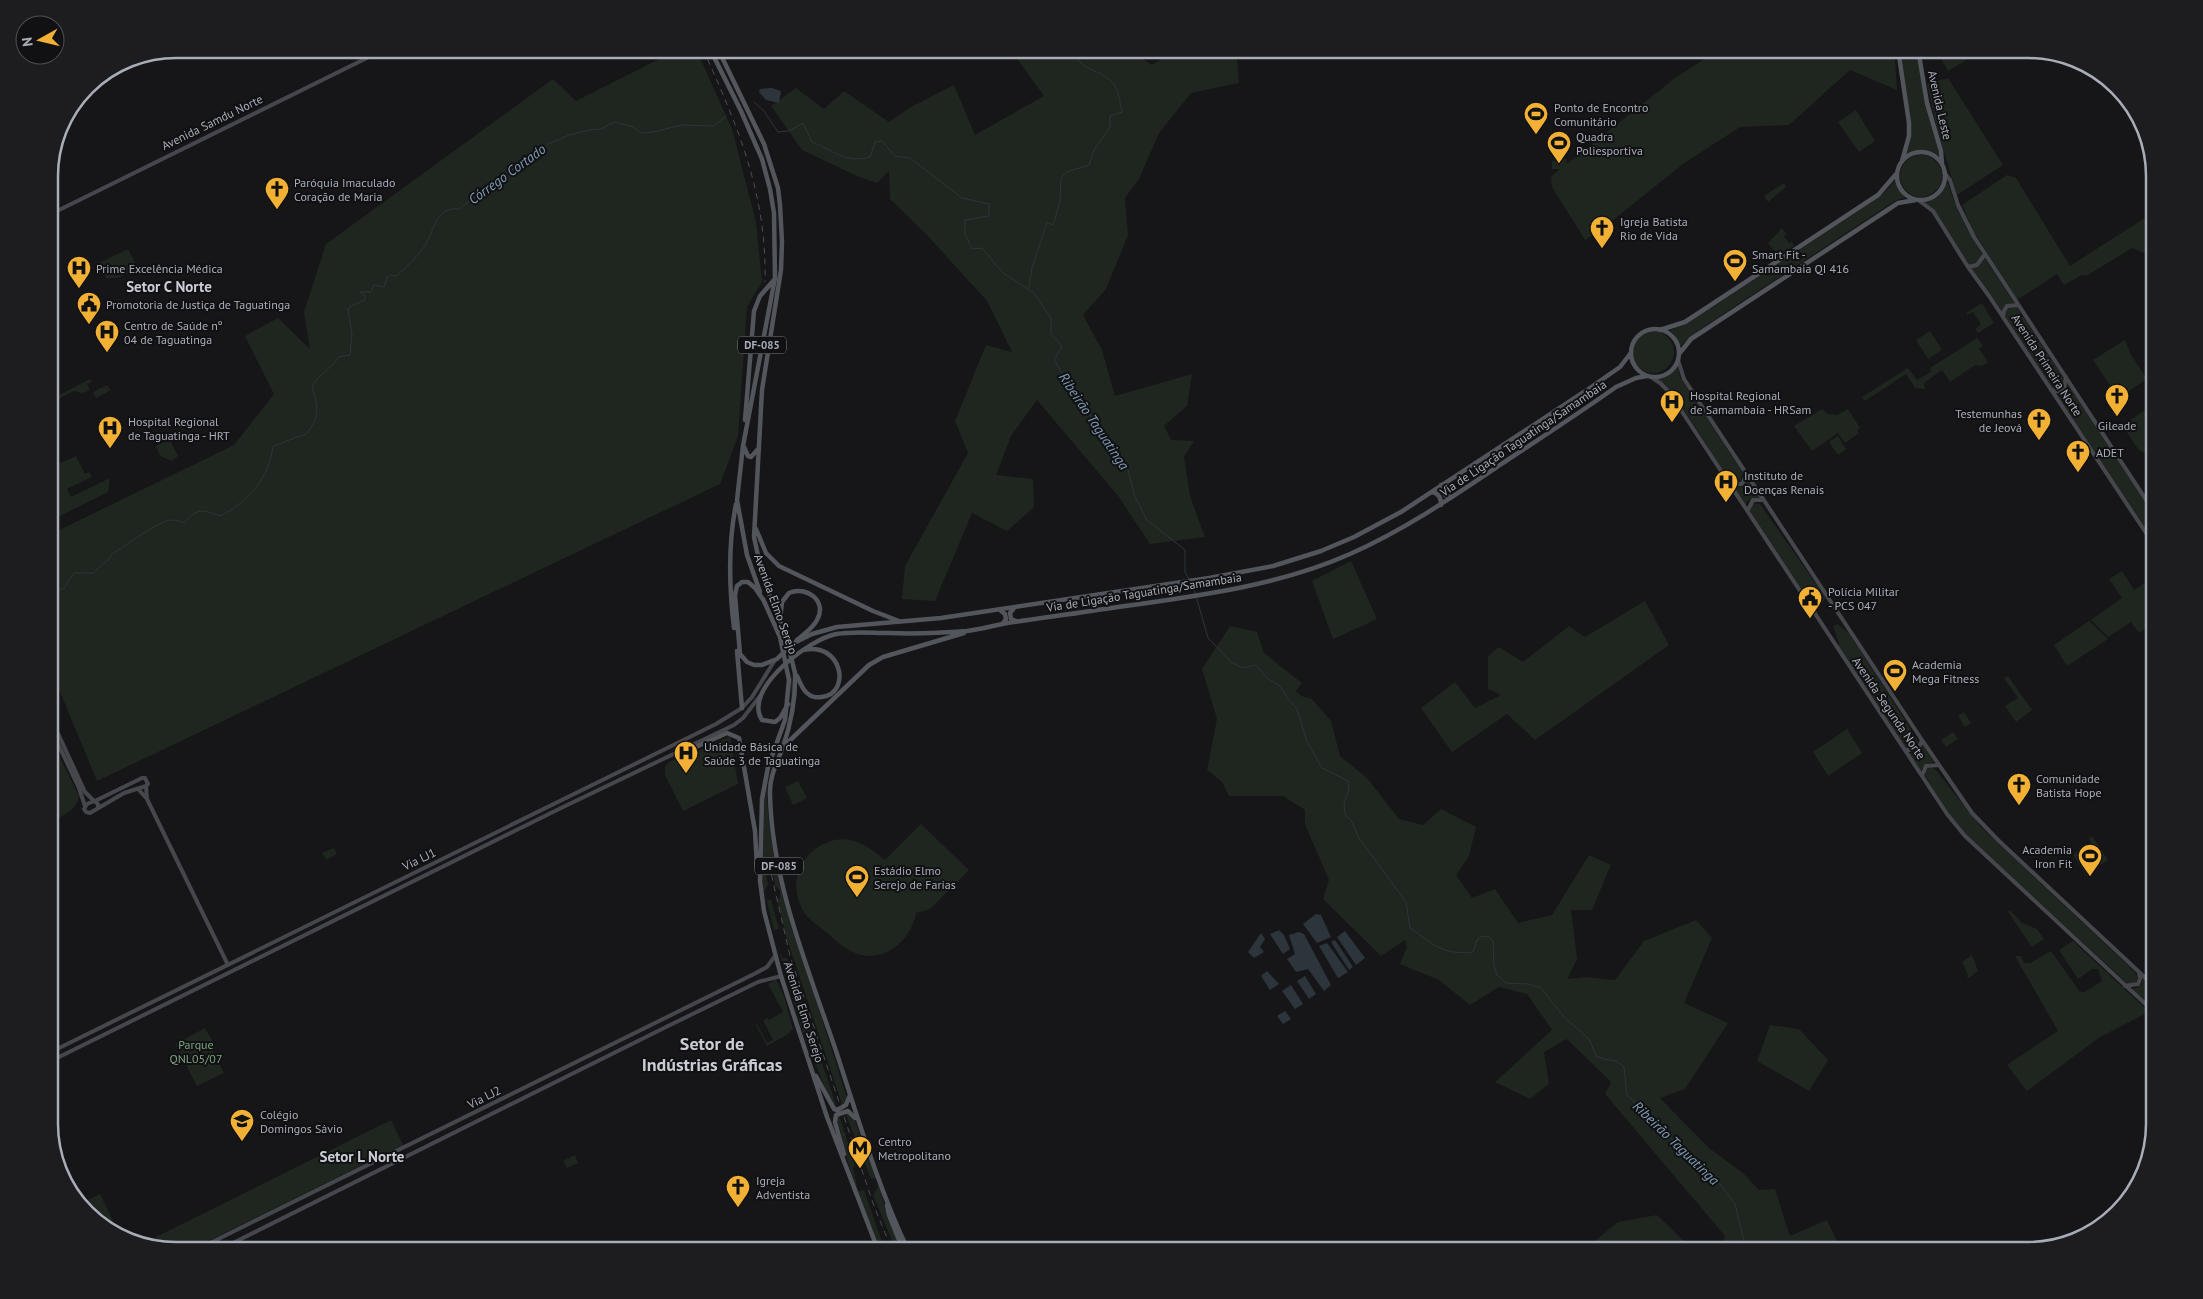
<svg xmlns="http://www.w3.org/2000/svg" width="2203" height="1299" font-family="'PT Sans',sans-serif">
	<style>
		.green { fill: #1e261f }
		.water { fill: #2c353c }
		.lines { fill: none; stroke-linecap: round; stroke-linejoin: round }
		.stream { stroke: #2c353c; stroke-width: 1 }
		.secondary { stroke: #45474d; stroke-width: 4 }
		.primary { stroke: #53555c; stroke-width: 4.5 }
		.rail { stroke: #4a4c52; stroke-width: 1; stroke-dasharray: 6 5; stroke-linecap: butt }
		.primary-bridge { stroke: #53555c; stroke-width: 4.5 }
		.labels { text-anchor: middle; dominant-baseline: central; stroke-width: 4; stroke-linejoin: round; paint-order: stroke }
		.shield { fill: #111113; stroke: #7b7e86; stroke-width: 1 }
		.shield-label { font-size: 11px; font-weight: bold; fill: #a8adb8 }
		.street-label { font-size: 12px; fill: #a8adb8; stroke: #111113 }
		.poi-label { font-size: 12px; fill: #a8adb8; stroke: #111113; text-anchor: start }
		.park-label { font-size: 12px; fill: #7fa381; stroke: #111113 }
		.water-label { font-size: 14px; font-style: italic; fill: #7f9bb3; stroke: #111113 }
		.quarter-label { font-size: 15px; font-weight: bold; fill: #c9ccd4; stroke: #111113 }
		.district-label { font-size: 18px; font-weight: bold; fill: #c9ccd4; stroke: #111113 }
		.rim { fill: none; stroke: #a8adb8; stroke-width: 2.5 }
	</style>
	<rect width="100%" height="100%" fill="#161618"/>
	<path class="green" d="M679,49H696L732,129L756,222L762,282L747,307L738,436L720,484L97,781L49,665V535L234,445L274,394L245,336L278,318L310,349L304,312L326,244L553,79L576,101Z
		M1010,49H1134L1143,59L1152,65L1177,49H1236L1239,83L1191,93L1159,133L1139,179L1125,198L1128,235L1106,289L1083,315L1102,350L1115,396L1192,374L1187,406L1164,426L1171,440L1194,441L1184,457L1190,496L1205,537L1150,544L1119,497L1037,400L1011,436L996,475L1033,479L1034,507L1007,531L972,513L935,601L902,599L905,566L968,453L955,421L986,345L1012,352L987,301L926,234L890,199L889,171L877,183L857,176L802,150L771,106L796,88L824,109L844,91L889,122L911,107L954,85L975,135L1044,96Z
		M1720,49H1894L1897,90L1850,70L1789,125L1740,127L1683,164L1607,225L1585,240L1552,187L1551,177L1560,169H1552V161L1566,159L1567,164L1675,78Z
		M1900,49H1918L1941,163C1930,151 1916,148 1903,160L1908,124Z
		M1936,49H1984L1948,71Z
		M1948,78L2003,165L1957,195L1937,128L1927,84Z
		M1856,110L1875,141L1859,152L1838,122Z
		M1900 176a21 21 0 1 1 42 0a21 21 0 1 1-42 0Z
		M1945,175L1954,201L1980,251L2154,515V547L1933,211L1920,200C1935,199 1944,190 1945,175Z
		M2007,175L2016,178L2070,266L2154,212V257L2132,248L2088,275H2082L2064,285L2057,274L2017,300L1973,231L1962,205Z
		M1896,178L1899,188L1907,197L1897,200L1884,208L1702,328L1680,346L1675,335L1670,330L1685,325L1875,200L1890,187Z
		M1784,183L1786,187L1768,202L1764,196Z
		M1782,228L1787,234L1784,236L1789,243L1792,242L1794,246L1778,256L1768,243Z
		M128,249L138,268L118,278H107L109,283L99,263Z
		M1982,303L1994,323L1978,333L1975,329L1981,324L1973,312L1967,315L1966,313Z
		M1930,331L1942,350L1928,359L1916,340Z
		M1632 352a21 21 0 1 1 42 0a21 21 0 1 1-42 0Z
		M1977,338L1983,346L1979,349L1988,362L1982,366L1975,365L1950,382L1942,370L1924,383L1925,389L1915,388L1906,374L1865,401L1862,397L1908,368L1917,380L1931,372L1930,368Z
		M2125,340L2131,355L2147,379L2118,398L2123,406L2114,411L2104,396L2109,393H2115L2093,360Z
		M1678,365L1680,377L1743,472L1741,480L1735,484L1729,481C1716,461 1674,387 1656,379L1666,377Z
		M90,379L92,382L87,384L90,390L82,393L74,391L52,402L56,413L49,416V400Z
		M107,385L111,390L96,398L93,392Z
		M2154,404V455L2150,457L2138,449L2124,428L2126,423Z
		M1822,409L1828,414L1837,415L1848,409L1860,428L1857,430L1859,433L1845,443L1838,433L1812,451L1794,426Z
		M1838,436L1846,449L1838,455L1829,442Z
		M167,440H170L178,456L172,461L160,456L156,446Z
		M76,456L85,474L89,472L92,477L67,489L71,497L110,478L108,492L56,518L49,504V468Z
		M1747,479L1761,498H1754L1747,501L1746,506L1733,487H1742Z
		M1754,503L1760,504L1826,598L1818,608L1809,601L1750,511L1751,506Z
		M1351,561L1377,619L1333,639L1312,581Z
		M2122,571L2134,590L2154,577V626L2152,625L2139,633L2131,622L2108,637L2091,620L2122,598L2109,579Z
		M1645,601L1669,645L1535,740L1507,714L1452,752L1421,708L1455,682L1475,708L1501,695L1488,689V656L1499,647L1523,662L1569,626L1585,637Z
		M2089,621L2108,639L2067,666L2054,645Z
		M1838,624L1849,633L1910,728L1918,742L1915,750L1905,749L1838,648L1839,643L1833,626Z
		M1230,626L1257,632L1264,653L1302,683L1296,691L1301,696L1312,699L1331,721L1340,756L1367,778L1399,819L1423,825L1441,809L1476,827L1469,856L1456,875L1472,898L1495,889L1518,923L1552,915L1589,855L1611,865L1592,910H1571L1577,959L1567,979L1586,977L1615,980L1644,941L1696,920L1712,938L1684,1003L1728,1023L1685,1089L1660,1098L1709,1148L1743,1173L1759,1190L1775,1189L1790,1236L1827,1220L1837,1241L1829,1250H1719L1725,1236L1605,1094L1611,1082L1567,1039L1544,1052L1549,1084L1530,1099L1495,1082L1552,1030L1527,994L1499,987L1470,1005L1439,980L1400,964L1407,947L1405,940L1381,956L1323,899L1329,880L1305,824V810L1283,796H1229L1222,782L1207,770L1217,719L1202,669Z
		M791,676C794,681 793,688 793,694C791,731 765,764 767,797C770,863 791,926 812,989C824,1025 835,1061 847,1098V1100L843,1107L786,936L777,899L780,898V890L775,886L772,866L769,865L765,868L768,885L765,890L767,900H771L779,929L774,930L764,890L763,891L762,878L765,786L788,721L791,699Z
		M2008,676L2032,710L2016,722L2005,706L2018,698L2004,678Z
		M1964,712L1971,723L1965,727L1958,716Z
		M1847,729L1862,753L1828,776L1813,752Z
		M1953,732L1958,739L1946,747L1941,740Z
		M49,735L79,796C76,812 62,816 49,822Z
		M730,736L738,784L683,811L665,775V766L671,761L685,757Z
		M1923,745L1934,762L1926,764L1921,771L1909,753H1917Z
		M1931,767L1935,769L1981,827L2135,972L2138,980L2133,984H2128L1966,835L1948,813L1925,776L1927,768Z
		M798,781L807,798L793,805L785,787Z
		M921,824L969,870L930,909L916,913C911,942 880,967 851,951C842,947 834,939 826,932C818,925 807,919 802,909C789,885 799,855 824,844C848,832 867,845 885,860Z
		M2092,836L2108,860L2086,874L2073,855L2091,842L2089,838Z
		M334,848L337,854L326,860L322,853Z
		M2010,910L2022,923L2037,929L2044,939L2032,947L2008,912Z
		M2073,941L2149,1012L2100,1037L2027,1091L2007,1065L2058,1031L2015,956H2021L2024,963H2030L2051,951L2080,992H2085L2102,981L2098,969H2092L2078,979L2059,950Z
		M779,951L783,958H787L837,1108L832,1105L801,1027Z
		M1972,955L1978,971L1967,979L1968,975L1962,962Z
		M2142,978L2154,988V1010L2131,989L2136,988L2142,983Z
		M776,979L784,996L793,1029L787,1035L767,1046L756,1025L757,1024L767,1043L773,1040L763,1020L767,1018L769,1020L783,1012L768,984Z
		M1770,1025L1799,1029L1828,1060L1809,1091L1757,1061Z
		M205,1028L216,1047L212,1049L224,1073L197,1086L175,1044Z
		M847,1112L853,1116L877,1178L871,1179L846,1115L845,1113Z
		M838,1115H839L855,1165L853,1168L858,1191L864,1190L885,1250H881C866,1213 849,1175 842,1137C841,1130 836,1123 838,1115Z
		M391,1120L403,1145L190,1250H176L146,1242Z
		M575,1155L578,1163L567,1168L563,1161Z
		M879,1185L886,1210L902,1250H896L873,1195Z
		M100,1194L120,1235L112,1233L82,1203Z
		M1657,1215L1693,1250H1589L1586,1248L1618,1222Z"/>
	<path class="water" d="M772,88L781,91L779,103L766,100L759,92L760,89Z
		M1316,914L1321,915L1331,937L1317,943L1303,924Z
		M1279,930L1284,935L1290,949L1283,954L1270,934Z
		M1345,931L1365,958L1356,965L1337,937Z
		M1299,932L1304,934L1331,985L1324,991L1308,969L1296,972L1287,959L1295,954L1289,935Z
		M1261,933L1265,939L1260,947L1264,952L1254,958L1248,952Z
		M1335,940L1353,967L1349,970L1331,942Z
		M1327,943L1348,972L1338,978L1319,946Z
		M1267,971L1279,984L1270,990L1261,976Z
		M1305,976L1316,994L1309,999L1297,981Z
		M1291,985L1303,1004L1295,1009L1282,991Z
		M1285,1011L1291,1019L1283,1024L1277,1016Z"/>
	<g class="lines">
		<path class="stream" d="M754,102L764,111L778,132L789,131L803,123L812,142C833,150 845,164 870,157L875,142L882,141L895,156L910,158L962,198L989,204V216L965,220V234L972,249L982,248L1003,273L1034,293L1051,318V334L1062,346L1054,360L1074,393L1090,413L1093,423L1128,470L1135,497L1147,520L1185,550V572L1189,579
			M1029,288L1032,268L1047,222L1052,225L1054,222L1060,201L1061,178L1066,172L1089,165L1094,150L1110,127V116L1122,112C1120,104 1119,91 1114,84C1102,68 1078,73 1074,49
			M1192,582L1208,638L1231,662L1243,668L1256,665L1267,678L1280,686L1288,699L1297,709L1307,742L1322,768L1348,781L1349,789L1344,803L1345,814L1352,822L1359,838L1406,902L1410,928C1435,945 1441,955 1473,952L1477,940L1482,936L1489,937L1493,941L1494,966L1497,975L1506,983L1528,984L1541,988L1565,1018L1589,1039L1596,1056L1604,1059L1616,1061L1624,1067L1627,1095L1674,1141L1711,1172L1735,1204L1746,1250
			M49,600L52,594L64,588L74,573H94C99,565 109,562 112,554C126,546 160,519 173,520C177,520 181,522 184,523C199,507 201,510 221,516C249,500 269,479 273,446C285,443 293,437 305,435C321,416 318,409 312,386C319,374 331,369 339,357L350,355L352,335L348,309C353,303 360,304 365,299V296L360,292H371L374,285L384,287L387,277L390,275L396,276C407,267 416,258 424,247C434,234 434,206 459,209L509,171L525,164L548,144L569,135L589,130L601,129L615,122L633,127L641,133L654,132L681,125L714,126L726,116
			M842,1135L845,1134"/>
		<path class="secondary" d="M1944,172L1950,180L1958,205L1974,237L2154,512
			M1918,200L1933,211L1968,267L1989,296L2154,545
			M49,215L385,49
			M1968,267L1977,265L1985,254
			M2003,316L2004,311L2007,306L2018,305
			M1678,360L1684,379L1922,740L1972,813L1998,840L2154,986
			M1651,377L1660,383L1669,392L1947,814L1965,836L2154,1012
			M2051,390L2058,391L2064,389L2066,377
			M1730,484H1742L1747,474
			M1748,510L1753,500H1764
			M49,714L85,792L94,801
			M49,725L79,788L85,806
			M1905,750H1918L1922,740
			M1922,776L1926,766L1939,765
			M139,790L147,799L228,965
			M95,801L142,778H145L148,784L146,786L147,799
			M98,807V804L94,801L87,804L84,809L86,812L90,813L124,793L146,786
			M2125,986L2138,984L2140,979L2139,973
			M49,1053L716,724L742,708L752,697L775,660
			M49,1062L561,808L734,725L743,718L760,696
			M196,1250L754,974L767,967L775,956
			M219,1250L668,1026L758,982L781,976"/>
		<path class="primary" d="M710,49L741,111L762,159L770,189L774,213L775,278L743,446L737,500L747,555L760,592
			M718,49L764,144L778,188L780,205L782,242L781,270L762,390L754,537L763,579L785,633
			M1898,49L1909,123V136L1902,161
			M1918,49L1927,103L1941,151L1942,164
			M1897 176a24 24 0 1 1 48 0a24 24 0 1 1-48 0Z
			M1631 353a24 24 0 1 1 48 0a24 24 0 1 1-48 0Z
			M1660,330L1685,322L1878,195L1897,173
			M1679,354L1691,339L1889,209L1898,203L1916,200
			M745,420L754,311L760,296L774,280
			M744,447L748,456L751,457L759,448
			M1441,485L1445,495L1452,497
			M1432,492C1438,493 1441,498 1441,505
			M756,529L766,553L779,566L873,611L899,621
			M763,599L780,637
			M764,601L755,588L748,582H742L737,586L735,595L740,654L747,662L754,665H762L777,659L792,644L812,634L837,627L941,618L1209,578L1273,566L1321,551L1354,537L1401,512L1587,390L1620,367L1630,354
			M1014,608L1010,613L1011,619L1016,621
			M1000,610L1005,614L1006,619L1003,623
			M780,620L782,602L789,593C806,585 828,601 817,620C813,628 804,634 797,640
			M734,628C729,587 728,544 736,504
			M737,651L742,708
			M795,673C796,699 791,723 783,747C777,763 769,777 770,795C772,883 808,968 836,1051C858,1118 878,1187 908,1250
			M797,676C800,682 802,689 807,693C811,697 816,698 822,697C852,693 842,641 803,650
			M789,680L785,720L768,767L762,799L760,881L764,911L781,976L827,1117L878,1250
			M788,704L780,718L775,722L762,720C742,689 810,639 836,634C853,631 872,633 889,633C915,634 941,633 967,631C983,629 999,624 1014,622C1040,618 1065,615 1091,611C1178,598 1269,590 1350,554C1404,530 1451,498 1500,465C1539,439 1578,414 1616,387L1636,378L1647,376
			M783,747L869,665L883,657L964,633
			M678,752L687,751L727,733L739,738L755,831L757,867
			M816,1076L834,1109L837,1110L846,1105L850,1095
			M844,1154L835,1122L836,1115L848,1111L855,1118
			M887,1205L889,1215L903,1250"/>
		<path class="rail" d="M703,49C738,127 767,194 765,282
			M769,864L790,956L874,1206L892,1250"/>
		<path class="primary-bridge" d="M785,633L795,673
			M780,637L789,680"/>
	</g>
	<defs>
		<symbol id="stadium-pin" viewBox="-11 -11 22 30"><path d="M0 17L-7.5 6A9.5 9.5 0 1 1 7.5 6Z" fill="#f2b134" stroke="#111113"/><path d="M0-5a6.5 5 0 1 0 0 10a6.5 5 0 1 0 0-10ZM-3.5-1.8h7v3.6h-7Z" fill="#111"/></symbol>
		<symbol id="church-pin" viewBox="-11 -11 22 30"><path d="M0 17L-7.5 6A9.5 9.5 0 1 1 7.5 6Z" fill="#f2b134" stroke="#111113"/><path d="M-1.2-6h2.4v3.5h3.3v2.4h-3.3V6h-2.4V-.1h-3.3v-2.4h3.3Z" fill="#111"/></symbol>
		<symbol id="hospital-pin" viewBox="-11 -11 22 30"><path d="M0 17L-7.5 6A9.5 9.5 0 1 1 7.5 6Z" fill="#f2b134" stroke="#111113"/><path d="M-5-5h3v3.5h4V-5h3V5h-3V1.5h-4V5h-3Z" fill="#111"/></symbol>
		<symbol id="civic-pin" viewBox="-11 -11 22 30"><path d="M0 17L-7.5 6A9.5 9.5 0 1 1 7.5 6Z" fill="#f2b134" stroke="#111113"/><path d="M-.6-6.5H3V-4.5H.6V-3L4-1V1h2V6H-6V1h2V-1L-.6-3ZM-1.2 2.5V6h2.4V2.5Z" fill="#111"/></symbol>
		<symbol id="university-pin" viewBox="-11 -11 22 30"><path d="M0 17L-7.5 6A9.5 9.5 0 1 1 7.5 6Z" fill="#f2b134" stroke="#111113"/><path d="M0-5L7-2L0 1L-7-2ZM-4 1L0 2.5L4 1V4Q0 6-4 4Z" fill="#111"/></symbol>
		<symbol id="metro-pin" viewBox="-11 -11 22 30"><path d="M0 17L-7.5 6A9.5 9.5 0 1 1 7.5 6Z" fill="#f2b134" stroke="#111113"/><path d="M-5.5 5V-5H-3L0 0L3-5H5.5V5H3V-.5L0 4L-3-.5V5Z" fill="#111"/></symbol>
	</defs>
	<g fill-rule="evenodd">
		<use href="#stadium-pin" x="1522" y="100" width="28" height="38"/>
		<use href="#stadium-pin" x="1545" y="129" width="28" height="38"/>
		<use href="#church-pin" x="263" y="175" width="28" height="38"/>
		<use href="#church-pin" x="1588" y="214" width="28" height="38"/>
		<use href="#stadium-pin" x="1721" y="247" width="28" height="38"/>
		<use href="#hospital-pin" x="65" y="254" width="28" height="38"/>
		<use href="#civic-pin" x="75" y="290" width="28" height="38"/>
		<use href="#hospital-pin" x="93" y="318" width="28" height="38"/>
		<use href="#church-pin" x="2103" y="382" width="28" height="38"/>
		<use href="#hospital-pin" x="1658" y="388" width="28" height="38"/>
		<use href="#church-pin" x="2025" y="406" width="28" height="38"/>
		<use href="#hospital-pin" x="96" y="414" width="28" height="38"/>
		<use href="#church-pin" x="2064" y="438" width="28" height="38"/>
		<use href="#hospital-pin" x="1712" y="468" width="28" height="38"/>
		<use href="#civic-pin" x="1796" y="584" width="28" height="38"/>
		<use href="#stadium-pin" x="1881" y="657" width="28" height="38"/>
		<use href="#hospital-pin" x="672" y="739" width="28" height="38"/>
		<use href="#church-pin" x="2005" y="771" width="28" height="38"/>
		<use href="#stadium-pin" x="2076" y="842" width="28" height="38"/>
		<use href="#stadium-pin" x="843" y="863" width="28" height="38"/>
		<use href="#university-pin" x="228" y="1107" width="28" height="38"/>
		<use href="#metro-pin" x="846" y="1134" width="28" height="38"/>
		<use href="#church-pin" x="724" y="1173" width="28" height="38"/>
	</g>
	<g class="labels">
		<g class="shield">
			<rect x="738" y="336.5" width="48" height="17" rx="4"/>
			<rect x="755" y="857.5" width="48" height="17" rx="4"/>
		</g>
		<g class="shield-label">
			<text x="762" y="345">DF-085</text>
			<text x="779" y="866">DF-085</text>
		</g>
		<g class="street-label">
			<text transform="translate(1940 105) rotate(77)">Avenida Leste</text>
			<text transform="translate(212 122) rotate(-26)">Avenida Samdu Norte</text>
			<text transform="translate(2047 365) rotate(57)">Avenida Primeira Norte</text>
			<text transform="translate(1523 438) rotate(-34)">Via de Ligação Taguatinga/Samambaia</text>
			<text transform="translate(1144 592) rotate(-9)">Via de Ligação Taguatinga/Samambaia</text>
			<text transform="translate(776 604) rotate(70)">Avenida Elmo Serejo</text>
			<text transform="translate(1889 708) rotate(56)">Avenida Segunda Norte</text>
			<text transform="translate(419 859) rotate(-26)">Via LJ1</text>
			<text transform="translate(804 1012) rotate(72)">Avenida Elmo Serejo</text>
			<text transform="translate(484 1097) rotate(-27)">Via LJ2</text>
		</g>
		<g class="poi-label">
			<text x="1554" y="107">Ponto de Encontro<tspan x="1554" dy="14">Comunitário</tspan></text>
			<text x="1576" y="136">Quadra<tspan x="1576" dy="14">Poliesportiva</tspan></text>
			<text x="294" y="182">Paróquia Imaculado<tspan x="294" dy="14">Coração de Maria</tspan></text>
			<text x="1620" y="221">Igreja Batista<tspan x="1620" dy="14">Rio de Vida</tspan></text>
			<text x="1752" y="254">Smart Fit -<tspan x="1752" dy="14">Samambaia QI 416</tspan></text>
			<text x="96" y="268">Prime Excelência Médica</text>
			<text x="106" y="304">Promotoria de Justiça de Taguatinga</text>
			<text x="124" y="325">Centro de Saúde nº<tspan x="124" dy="14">04 de Taguatinga</tspan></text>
			<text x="1690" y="395">Hospital Regional<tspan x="1690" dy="14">de Samambaia - HRSam</tspan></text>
			<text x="2022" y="413" text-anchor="end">Testemunhas<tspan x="2022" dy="14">de Jeová</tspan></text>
			<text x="128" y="421">Hospital Regional<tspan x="128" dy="14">de Taguatinga - HRT</tspan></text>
			<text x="2117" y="425" text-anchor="middle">Gileade</text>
			<text x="2096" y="452">ADET</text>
			<text x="1744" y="475">Instituto de<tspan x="1744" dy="14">Doenças Renais</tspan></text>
			<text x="1828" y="591">Polícia Militar<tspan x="1828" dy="14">- PCS 047</tspan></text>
			<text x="1912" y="664">Academia<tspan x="1912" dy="14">Mega Fitness</tspan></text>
			<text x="704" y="746">Unidade Básica de<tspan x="704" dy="14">Saúde 3 de Taguatinga</tspan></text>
			<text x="2036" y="778">Comunidade<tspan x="2036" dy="14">Batista Hope</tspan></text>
			<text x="2072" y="849" text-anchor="end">Academia<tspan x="2072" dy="14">Iron Fit</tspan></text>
			<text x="874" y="870">Estádio Elmo<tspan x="874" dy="14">Serejo de Farias</tspan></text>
			<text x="260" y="1114">Colégio<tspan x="260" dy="14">Domingos Sávio</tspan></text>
			<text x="878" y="1141">Centro<tspan x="878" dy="14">Metropolitano</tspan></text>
			<text x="756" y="1180">Igreja<tspan x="756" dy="14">Adventista</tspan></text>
		</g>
		<g class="park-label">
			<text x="196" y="1044">Parque<tspan x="196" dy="14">QNL05/07</tspan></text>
		</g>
		<g class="water-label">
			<text transform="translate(507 174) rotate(-36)">Córrego Cortado</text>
			<text transform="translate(1094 421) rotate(56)">Ribeirão Taguatinga</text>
			<text transform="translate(1676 1143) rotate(44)">Ribeirão Taguatinga</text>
		</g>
		<g class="quarter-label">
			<text x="169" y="286">Setor C Norte</text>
			<text x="362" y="1156">Setor L Norte</text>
		</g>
		<g class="district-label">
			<text x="712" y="1043">Setor de<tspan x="712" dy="21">Indústrias Gráficas</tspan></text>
		</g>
	</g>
	<path d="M0 0H2203V1299H0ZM176 58H2028A118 118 0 0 1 2146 176V1124A118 118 0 0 1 2028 1242H176A118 118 0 0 1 58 1124V176A118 118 0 0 1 176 58Z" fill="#1d1d20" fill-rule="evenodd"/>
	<path class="rim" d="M176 58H2028A118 118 0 0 1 2146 176V1124A118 118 0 0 1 2028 1242H176A118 118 0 0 1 58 1124V176A118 118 0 0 1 176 58Z"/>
	<g transform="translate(40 40) rotate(262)"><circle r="24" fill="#111113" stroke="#4d4f55"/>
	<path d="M0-4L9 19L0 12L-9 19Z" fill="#f2b134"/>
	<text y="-8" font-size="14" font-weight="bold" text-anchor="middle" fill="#a8adb8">N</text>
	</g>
</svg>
